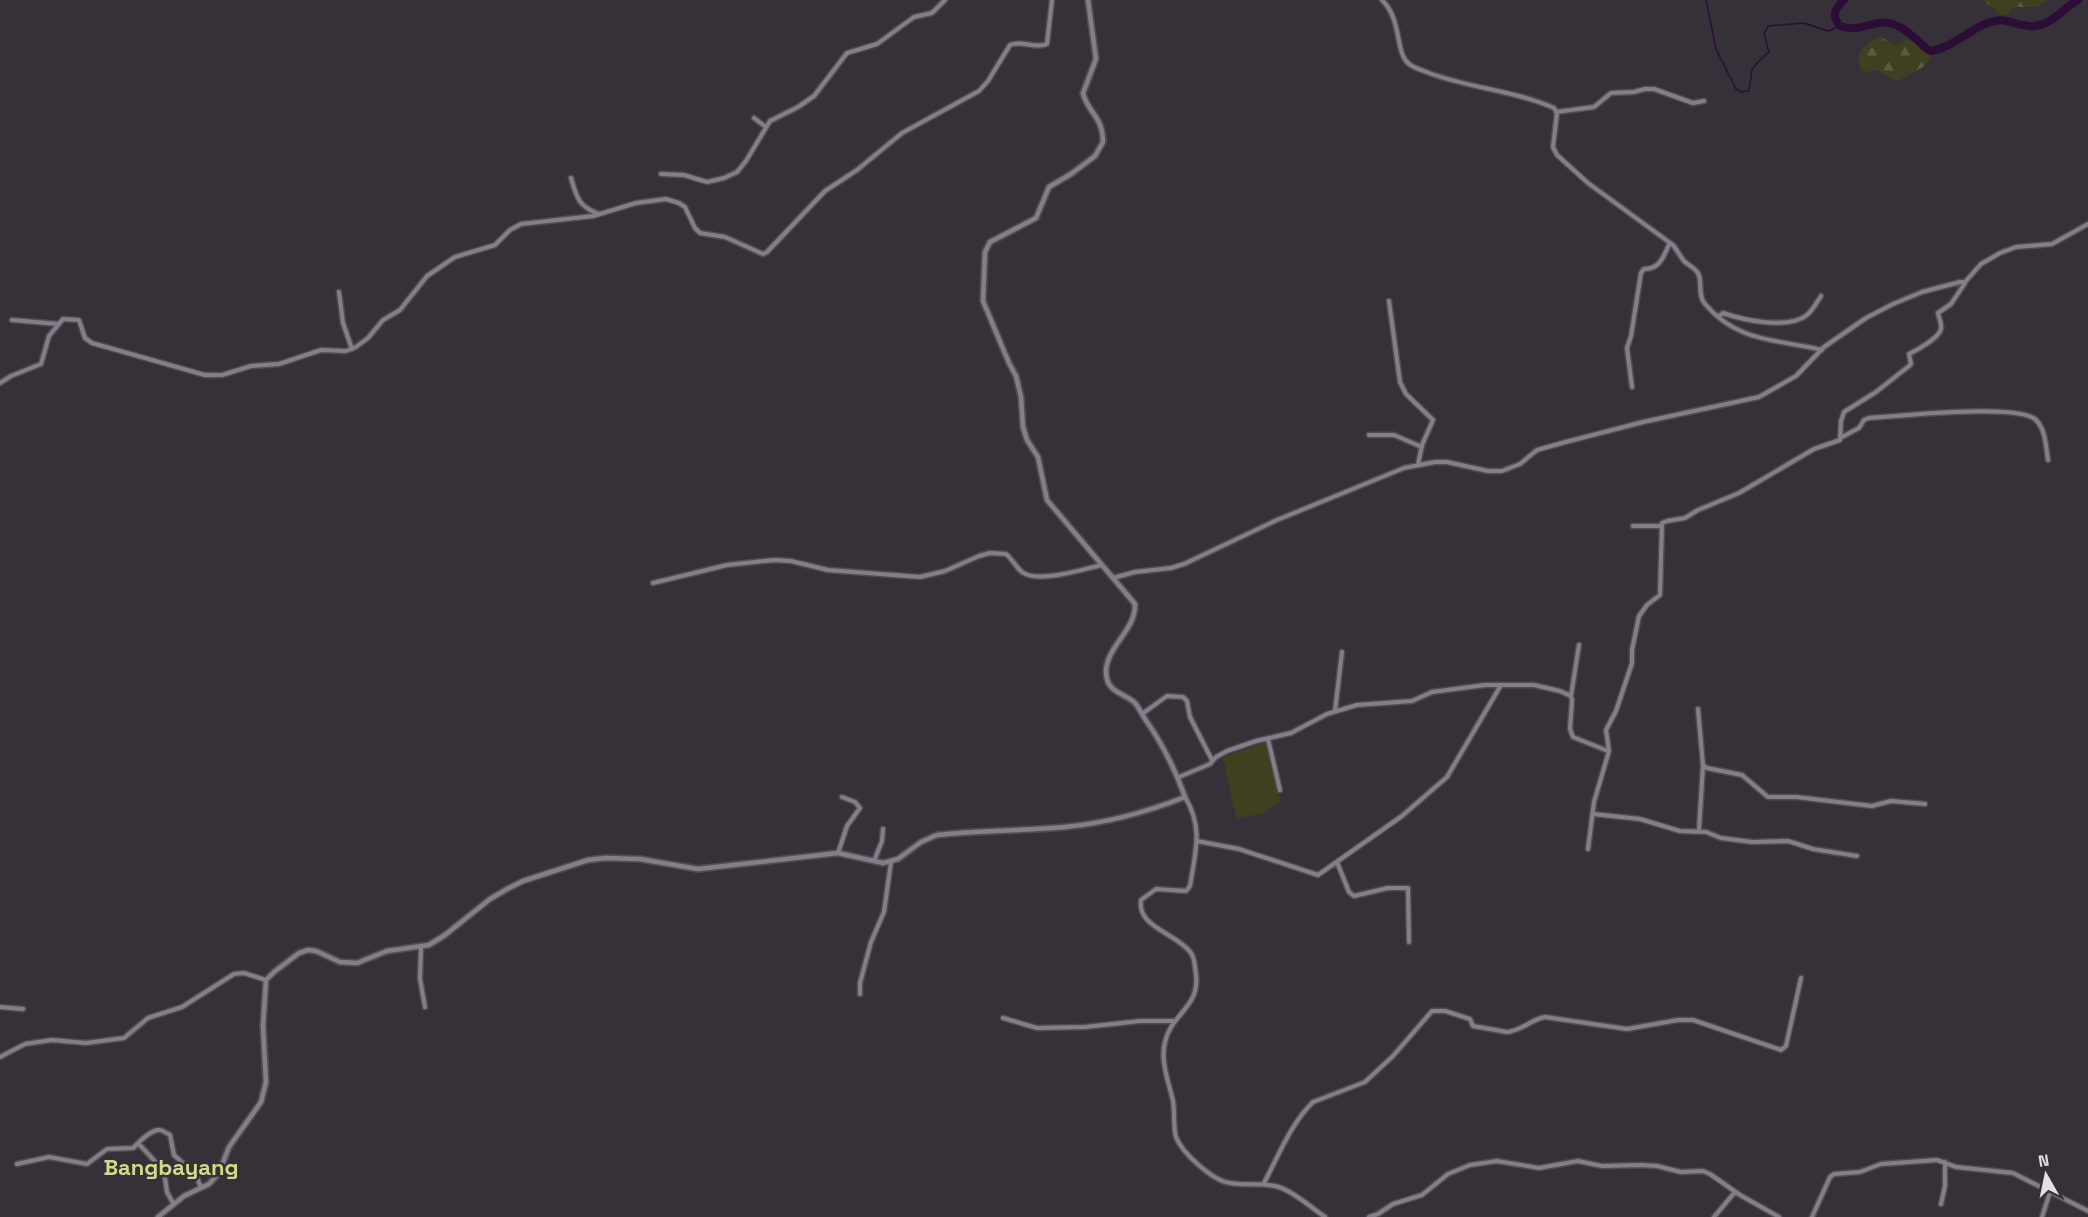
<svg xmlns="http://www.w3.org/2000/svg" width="2088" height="1217" font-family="'Space Grotesk',sans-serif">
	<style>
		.forest { fill: url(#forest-firs) }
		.pitch { fill: #3e401f }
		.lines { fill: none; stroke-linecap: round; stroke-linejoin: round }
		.stream { stroke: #2b0d36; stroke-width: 1.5 }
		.river { stroke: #2b0d36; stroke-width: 8 }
		.minor-casing { stroke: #514c53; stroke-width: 7 }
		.tertiary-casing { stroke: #514c53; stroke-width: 8 }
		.minor { stroke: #857e88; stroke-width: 4 }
		.tertiary { stroke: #857e88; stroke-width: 4.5 }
		.labels { text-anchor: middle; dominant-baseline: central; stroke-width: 5; stroke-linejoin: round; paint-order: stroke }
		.quarter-label { font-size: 22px; font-weight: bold; fill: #d3d98b; stroke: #363039 }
	</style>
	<defs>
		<pattern id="forest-firs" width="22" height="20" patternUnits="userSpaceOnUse" patternTransform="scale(1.5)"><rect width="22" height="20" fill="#3e401f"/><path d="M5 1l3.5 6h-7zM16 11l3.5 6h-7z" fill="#5a5b40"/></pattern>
	</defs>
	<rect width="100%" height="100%" fill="#363039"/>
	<path class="forest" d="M1981,0H2049L2036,7H2014C2008,11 2011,16 2000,15L1995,9Z
		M1881,36L1894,45L1901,43L1907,39L1913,40L1921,50L1930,53L1931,58L1923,67L1899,80H1895L1876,70L1865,72L1861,70C1854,51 1865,44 1881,36Z"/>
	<path class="pitch" d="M1267,741L1281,803L1273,806L1262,814L1236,818L1223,757Z"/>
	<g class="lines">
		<path class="stream" d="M1706,0L1716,49L1736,89L1741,92L1749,91L1752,70L1757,63L1769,52L1764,34L1768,26L1804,23L1828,31L1840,26"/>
		<path class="river" d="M1844,0C1835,9 1831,15 1840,26C1855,31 1863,26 1878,23C1898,19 1913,37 1927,49L1931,51C1949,49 1968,31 1985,24C2012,14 2012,28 2035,26C2053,24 2063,8 2078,0"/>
		<defs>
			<path id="minor" d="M1382,0C1402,19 1395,51 1408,63C1413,68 1422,70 1429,73C1469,88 1516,91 1554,108L1557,113L1553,147L1557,155L1588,183L1673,245C1677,250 1680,256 1684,261C1688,265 1694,267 1698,273C1703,282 1697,295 1705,304C1738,343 1777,339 1822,350
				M1556,112L1594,107L1611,93L1634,92L1645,89H1654L1693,103L1704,101
				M754,118L766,127
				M661,174L684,175L707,182L724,178L737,172L746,161L770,121L798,107L814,96L847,53L877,44L914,17L932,13L945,0
				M571,178C577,198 578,206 599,214
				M339,292L343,323L352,349
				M1389,301L1400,382L1406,394L1433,420L1422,445L1418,465
				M1719,316L1723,313C1743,320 1788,330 1807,315C1813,310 1817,302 1821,296
				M12,320L58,324
				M0,383L11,376L41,364L49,336L63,319L79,320L85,338L92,343L205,375H222L251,366L279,364L321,350L346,351L356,347L368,338L383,320L400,310L427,276L455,257L495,245L510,230L521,224L593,216L636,203L666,199L679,203L685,207L695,228L700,233L725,237L763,254L767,252L825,191L857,170L902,133L979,91L988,81L1010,45C1022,40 1035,49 1047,44L1052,0
				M1632,387L1627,348L1631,336L1641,273L1644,269C1661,269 1663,256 1670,243
				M1369,435H1394L1422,447
				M1842,437L1859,428L1864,420L1869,418C1898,416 2019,403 2036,420C2046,430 2046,448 2048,460
				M1633,526H1662
				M1113,578L1135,572L1171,568L1184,564L1277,520L1404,468L1435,462H1447L1488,471H1502L1520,464L1537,450L1562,443L1643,422L1759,397L1796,376L1824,347L1866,318L1893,304L1922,292L1960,282H1965L1981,264L2000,253L2016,247L2052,244L2088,224
				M653,583L727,565L774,560L791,561L828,570L920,577L945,571L979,556L990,553L1006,554C1012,559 1016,567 1022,572C1038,584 1083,569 1102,565
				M1571,696L1579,645
				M1698,709L1703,765L1699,830
				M1335,711L1342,652
				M1142,714L1167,696L1183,697L1187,701L1190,717L1212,760
				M1268,739L1280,790
				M1703,765L1707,768L1742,775L1768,797H1796L1872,806L1891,801L1925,804
				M1179,777L1210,764L1216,757L1227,751L1256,741L1291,733L1327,714L1357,705L1412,701L1432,692L1485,685H1534L1560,691L1571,696L1572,700L1570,729L1573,737L1608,751
				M1185,797C1204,828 1195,853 1190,886L1186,891L1156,889L1141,900C1137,928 1177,933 1191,953C1195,958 1195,968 1196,975C1200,1007 1171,1014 1165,1042C1160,1061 1169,1083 1173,1101C1175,1113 1173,1126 1176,1137C1182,1153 1213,1181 1230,1183C1247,1186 1262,1182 1279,1187C1296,1193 1310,1207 1325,1217
				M1593,814L1640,819L1680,831L1706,832L1721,838L1752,842L1788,841L1813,849L1857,856
				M1197,841L1239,849L1318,875L1402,816L1447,777L1501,685
				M1588,849L1594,802L1609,751L1606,730L1616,711L1632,663V650L1639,616L1647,605L1660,595L1662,523L1667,521L1685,518L1698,510L1739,493L1814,449L1840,440L1841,421L1844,412L1876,392L1909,366L1911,364L1909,354C1917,350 1939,338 1941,329C1942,324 1939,318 1938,313L1951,304L1965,283
				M838,853L847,826L860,808L855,802L842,797
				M874,861L882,841L883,829
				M1337,862L1349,892L1354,896L1388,888H1408L1409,942
				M421,946L420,979L425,1007
				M860,994V983L871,942L884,912L891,862
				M0,1007L23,1009
				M1003,1018L1037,1028L1085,1027L1140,1021H1175
				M0,1057L25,1044L52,1040L86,1043L124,1038L148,1018L182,1007L234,974L244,973L266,980
				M138,1143L164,1171L167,1192L173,1203
				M17,1164L49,1157L87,1164L107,1149L133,1148C139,1142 151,1129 160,1130C162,1130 168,1134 170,1135L174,1155L196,1175L201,1188
				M1264,1183C1278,1157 1291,1123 1313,1102L1365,1082L1393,1056L1432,1011H1445L1470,1019L1473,1026L1507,1032C1521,1031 1532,1019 1545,1017L1627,1029L1678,1020H1693L1781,1050L1786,1046L1801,978
				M1941,1204L1945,1186V1162
				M1369,1217L1378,1214L1393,1204L1422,1195L1448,1174L1470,1165L1497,1161L1539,1168L1578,1161L1602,1166L1641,1165L1657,1166L1681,1172L1703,1171L1710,1174L1740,1195L1779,1217
				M1714,1217L1735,1192
				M1812,1217L1830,1177L1834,1174L1860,1172L1881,1164L1937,1160L1956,1167L2013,1173L2088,1211
				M2042,1217L2050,1192"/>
			<path id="tertiary" d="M158,1217L184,1196L209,1184L219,1173L229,1147L261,1102L266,1082L263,1026L266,980L274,972L299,953L308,950L316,951L340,962L357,963L387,951L429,945L445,935L490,899L509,888L523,881L588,860L605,858L640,859L698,869L838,853L883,863L898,859L921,842L937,835C979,830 1023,831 1065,827C1106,823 1147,812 1185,797C1175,769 1162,743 1145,719C1142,714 1139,708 1135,703C1123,692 1106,693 1106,671C1107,646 1136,630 1135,604L1047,500L1038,457L1027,440L1023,427L1021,397L1016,376L1009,363L983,301L985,252L990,242L1036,218L1049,187L1071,174L1095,156L1103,142C1103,116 1087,112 1083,93L1096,59L1088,0"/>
		</defs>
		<use href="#minor" class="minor-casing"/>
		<use href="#tertiary" class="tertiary-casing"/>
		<use href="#minor" class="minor"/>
		<use href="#tertiary" class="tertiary"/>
	</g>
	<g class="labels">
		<g class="quarter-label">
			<text x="171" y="1167">Bangbayang</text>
		</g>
	</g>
	<g transform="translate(2046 1175) rotate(351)" stroke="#363039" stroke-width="4.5" paint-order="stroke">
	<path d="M0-4.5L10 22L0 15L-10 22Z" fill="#e4e1e6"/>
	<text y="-9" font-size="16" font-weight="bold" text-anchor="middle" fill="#e4e1e6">N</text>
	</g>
</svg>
